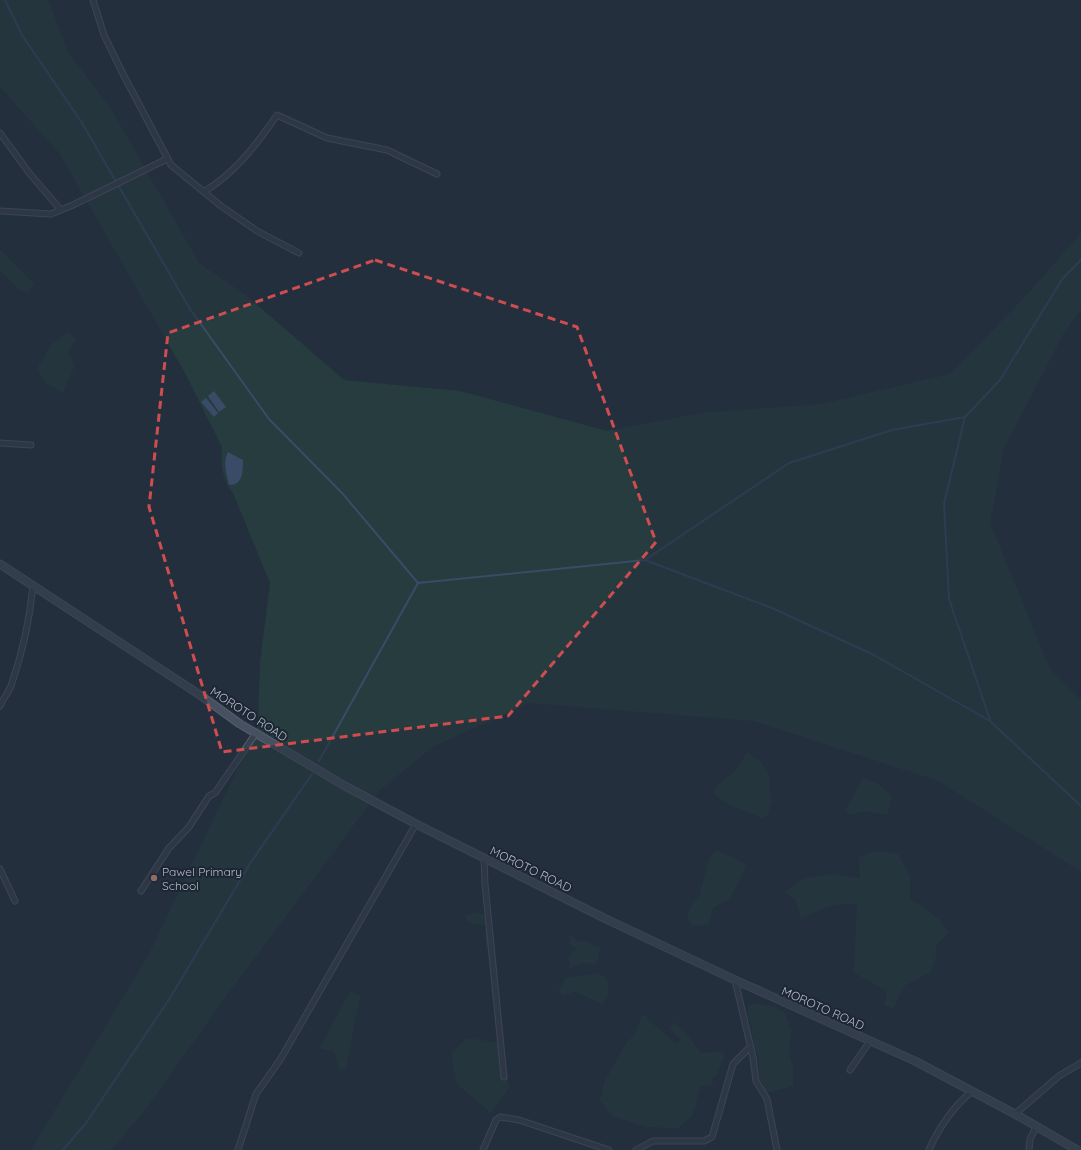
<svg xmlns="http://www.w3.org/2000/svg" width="1081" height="1150" font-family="Quicksand,sans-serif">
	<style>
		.green { fill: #263c3f }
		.water { fill: #394c67 }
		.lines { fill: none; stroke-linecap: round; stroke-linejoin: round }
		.stream { stroke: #394c67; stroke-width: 2 }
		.minor-casing { stroke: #565f6c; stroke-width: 7 }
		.secondary-casing { stroke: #565f6c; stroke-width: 9 }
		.minor { stroke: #38414e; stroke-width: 5 }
		.secondary { stroke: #465061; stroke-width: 7 }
		.marked { fill: none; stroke: #ce4d50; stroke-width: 3; stroke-dasharray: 8 5; stroke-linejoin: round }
		.education-dot { fill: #8d6e63; stroke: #1d2633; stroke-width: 1.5 }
		.labels { text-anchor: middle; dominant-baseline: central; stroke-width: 4; stroke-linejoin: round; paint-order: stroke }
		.street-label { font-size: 12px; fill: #b4bcc9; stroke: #1d2633 }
		.poi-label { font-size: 12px; fill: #b4bcc9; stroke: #1d2633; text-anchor: start }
	</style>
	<rect width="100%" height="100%" fill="#242f3e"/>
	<path class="green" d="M0,0H48L69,54L110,107L199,263L247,296L344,380L460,391L607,431L701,413L822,404L950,374L1024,298L1081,233V309L1066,329L1004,448L990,523L1050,669L1081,700V872L939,781L754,721L530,703L434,746L379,791L226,996L146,1109L111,1150H31L148,956L258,726L260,663L270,583L233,493C223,481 220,463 222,447L185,373L60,154L0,87Z
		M0,249L34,284L29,293L18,289L0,270Z
		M68,331L76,340L68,352L75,365L63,393L46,383L37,369L51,345Z
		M747,752L762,763L770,777L769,786L772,800L768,815L762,818L728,804L714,794L716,787L736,770Z
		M863,778C876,782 884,787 892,797L887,815L867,811L849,815L846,809Z
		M717,850L746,864L739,882L729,899L713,908L709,924L693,926L687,916L690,908L699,897L710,856Z
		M876,851L898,854L910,877V898L939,919L949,933L936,945V956L931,972L904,986L893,1008L884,1005L887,991L854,973L857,904C833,903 821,908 801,919L796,900L784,892L804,878L834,874L860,878L859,857Z
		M476,912L487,916L491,950L486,949L485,925C476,925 468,925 465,916Z
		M571,935L578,941H585L600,948L597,962L594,965C582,960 579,965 569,969V956L577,949L569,944Z
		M597,973L607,978L609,994L602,1004L574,991L565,996L558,992L566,978Z
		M350,991L360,996L346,1068L339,1070L334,1052L320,1048Z
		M757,1003L774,1007L785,1013L791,1030L789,1054L793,1068V1086L767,1093L760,1080L758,1055L754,1045L751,1024L748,1015V1006Z
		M642,1014L676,1044L681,1041L670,1028L674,1022L684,1031L701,1053L722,1052L724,1055L717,1075L711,1080L714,1085L701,1086L692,1116L678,1128L647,1127L612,1116L600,1100L605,1081L626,1043L636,1033Z
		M467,1038L501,1043L509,1088L491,1113L457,1084L451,1053Z"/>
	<path class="water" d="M214,391L226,407L219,412L208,396Z
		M206,398L218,413L214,417L201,402Z
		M228,452L243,460C243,472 243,485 229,485C227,474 222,463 228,452Z"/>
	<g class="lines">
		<path class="stream" d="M5,0L22,35L82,123L190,309L269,419L342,493L418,583
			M965,417L944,504L949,599L990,720
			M645,560L789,463L892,430L965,417L1000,380L1063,278L1081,260
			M418,583L645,560L772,608L874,655L990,721L1081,806
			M319,761L418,583
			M63,1150L86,1123L170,998L251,862L312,774"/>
		<defs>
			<path id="minor" d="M93,0L104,35L123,74L171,165L221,206L257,231L299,253
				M0,133L30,174L61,210
				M205,191C235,173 257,144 277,115L327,138L387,150L437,174
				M0,211L51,214L73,205L167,159
				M0,443L31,445
				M0,706C3,699 8,693 11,686C22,654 30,620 33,585
				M484,858L485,884L504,1077
				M0,869L15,901
				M141,891L169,848L189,827L209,796L215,793L256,733
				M735,980L753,1057L756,1081L767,1099L777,1150
				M850,1070L870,1041
				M1015,1114L1059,1076L1081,1063
				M238,1150L256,1094L280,1060L416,824
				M483,1150L496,1120L500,1117L519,1120L609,1150
				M636,1150L653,1141H704L712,1137L733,1064L750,1047
				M929,1150C939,1127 952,1108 972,1091
				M1029,1150L1030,1139L1036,1127"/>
			<path id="secondary" d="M0,564L200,695L240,724L345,786L416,824L606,919L735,980L915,1061L1015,1114L1077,1150"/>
		</defs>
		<use href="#minor" class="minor-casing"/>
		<use href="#secondary" class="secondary-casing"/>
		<use href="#minor" class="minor"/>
		<use href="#secondary" class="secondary"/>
	</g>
	<path d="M0 0H1081V1150H0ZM375,260L577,327L656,542L508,716L222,752L149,507L168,333Z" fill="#242f3e" fill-opacity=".55" fill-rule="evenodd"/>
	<path class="marked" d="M375,260L577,327L656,542L508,716L222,752L149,507L168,333Z"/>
	<circle class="education-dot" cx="154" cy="878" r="4"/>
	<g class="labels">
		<g class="street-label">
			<text transform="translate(249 714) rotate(33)">MOROTO ROAD</text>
			<text transform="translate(531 869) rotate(26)">MOROTO ROAD</text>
			<text transform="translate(823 1008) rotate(24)">MOROTO ROAD</text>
		</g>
		<g class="poi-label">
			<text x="162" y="871">Pawel Primary<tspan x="162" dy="14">School</tspan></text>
		</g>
	</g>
</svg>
